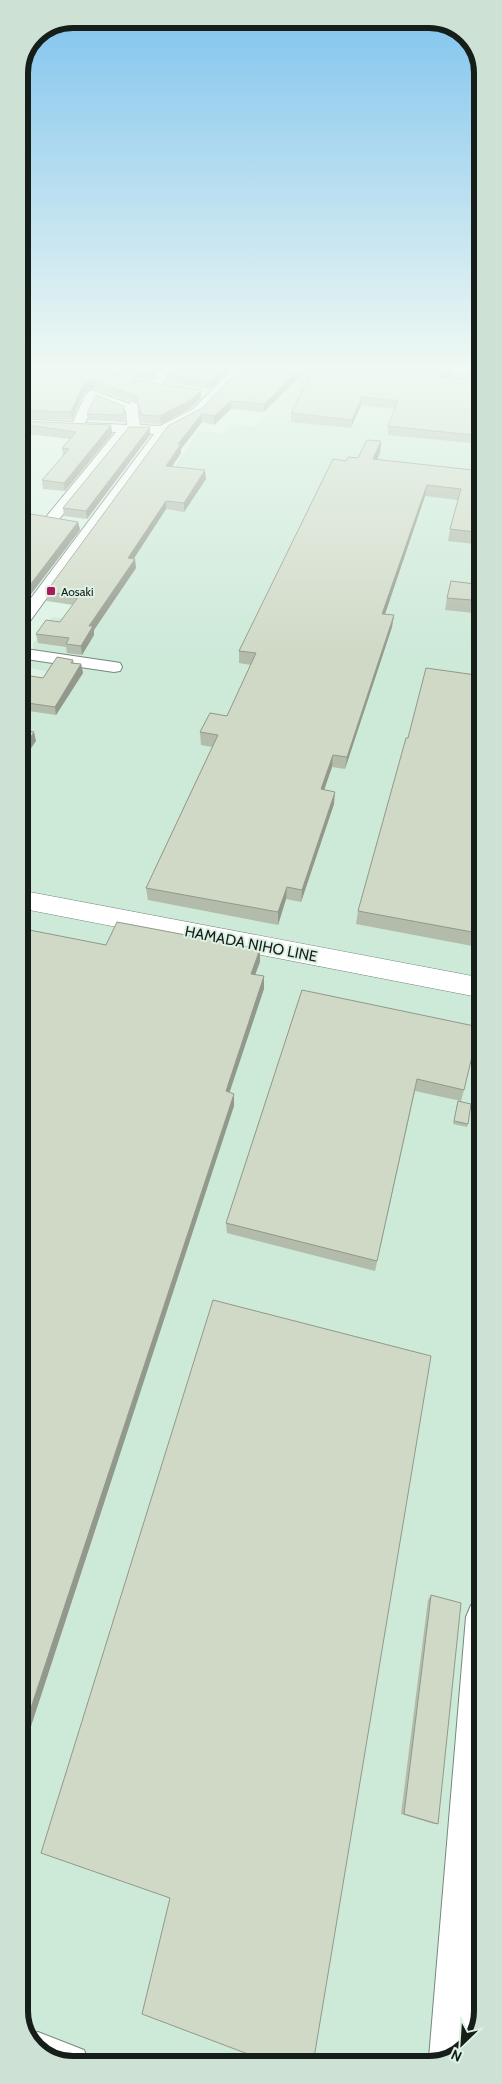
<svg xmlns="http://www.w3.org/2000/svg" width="502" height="2084" font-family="Cabin,sans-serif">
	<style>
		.built { fill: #cde9d8 }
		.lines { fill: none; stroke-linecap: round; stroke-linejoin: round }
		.minor-casing { stroke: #75887d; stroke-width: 2 }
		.major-casing { stroke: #75887d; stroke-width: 1 }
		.highway-casing { stroke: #75887d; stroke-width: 1 }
		.minor { fill: #fff; fill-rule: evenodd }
		.major { fill: #fff; fill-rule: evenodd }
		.highway { fill: #fff; fill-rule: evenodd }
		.wall { fill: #b3bbaa }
		.shaded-wall { fill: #92988b }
		.building { fill: #d0d9c6; stroke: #92988b }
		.poi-dot { fill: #a81b5b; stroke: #ddf2e5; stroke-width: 2 }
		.labels { text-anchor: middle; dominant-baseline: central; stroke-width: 4; stroke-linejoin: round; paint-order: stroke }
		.far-poi-label { font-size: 12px; fill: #161e19; stroke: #ddf2e5; text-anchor: start }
		.street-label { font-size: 15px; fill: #161e19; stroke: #ddf2e5 }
		.rim { fill: none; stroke: #161e19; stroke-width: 6 }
	</style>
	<rect width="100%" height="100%" fill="#ddf2e5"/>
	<path class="built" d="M316,365H482L483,1848L467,2049L440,2064L66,2065L37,2052L20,2022L19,724L54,673L25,667L34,652L33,644L52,617L69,619L199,431L225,434L231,424L254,427Z"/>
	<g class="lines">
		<defs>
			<path id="minor" d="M124,365H136L132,376L136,382V390L143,402L138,411L140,425L160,426L193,409L237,365H249L201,415L167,433L25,628L19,630V614L154,434L129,432L56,523H46L44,520L46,517L116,432L19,427V419L73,422L86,394L92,390L130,404L129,397L124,391V382L120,376ZM96,399L126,411L127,425L85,423Z
				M167,365H179L158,388H150L148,385L150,382Z
				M19,648L114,662L120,663L122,667L120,671L114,672L19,658Z
				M483,1600V1874L472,2042L470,2047L440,2064H432L429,2058L466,1617L471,1605Z
				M38,2032L84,2050L90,2065H66L37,2052L28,2036Z"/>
			<path id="major" d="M19,890L483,978V998L19,908Z"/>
			<path id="highway" d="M435,365H461L482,369V377L437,368Z"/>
		</defs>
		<use href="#minor" class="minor-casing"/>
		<use href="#major" class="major-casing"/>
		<use href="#highway" class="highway-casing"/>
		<use href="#minor" class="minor"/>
		<use href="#major" class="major"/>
		<use href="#highway" class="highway"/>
	</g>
	<path class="wall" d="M19,365L61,366L63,365H165L150,380L133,377L127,372L90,369L88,371L90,373L129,380L201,390V398L192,407L161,424L142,423L137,404L93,388L84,393L72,420L19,418Z
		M235,365L210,389L166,382L165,374Z
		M312,365L264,412L231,409L214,425L202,422L181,449V453L172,466L206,479L184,512L166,509L134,559L136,568L94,630V635L82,655L67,653L66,647L38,643L36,634L60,622L73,605L47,601L46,592L202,408Z
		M454,365L453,373L448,377L482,381V444L388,435V426L395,409L361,405L351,428L291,422V413Z
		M124,406L125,422L88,420L87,414Z
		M19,421L111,425L112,434L65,491L43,489L42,480L63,457L62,448L70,439L29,434L22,441H19Z
		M150,427V435L87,519L64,516L63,508Z
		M381,441L380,453L377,460L482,471L483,545L448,541L450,529L458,500L425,496L385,614L394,615L392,627L345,769L332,767L324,790L334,804L301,902L286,899L278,925L148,900L146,888L212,747L201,745L200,732L227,716L251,665L239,663V651L358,458Z
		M19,512L78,522L80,530L28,598L19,596Z
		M483,585V614L445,610L447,598Z
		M483,635V658L478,657Z
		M73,660L74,663L81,664L83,673L56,715L22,710L19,715V674L43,678Z
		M472,817L483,819V948L356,924L358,911Z
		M302,990L464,1090L461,1101L415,1091L375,1271L227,1233L226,1223Z
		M458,1101L468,1124L467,1127L453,1124Z
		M431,1595L438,1824H434L401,1814L428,1600Z"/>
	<path class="shaded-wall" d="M86,365H89L90,369L83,376L82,368Z
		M157,365H165L150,380V372Z
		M227,365H235L210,389V381Z
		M304,365H312L264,412V404Z
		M454,365L453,373L439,385L440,377Z
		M92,380L93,388L84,393L72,420L71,412L83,385Z
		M201,390V398L192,407L161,424L160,416Z
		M362,397L361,405L351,428L352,420Z
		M231,401V409L214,425V416Z
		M202,414V422L181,449V453L167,474L166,466L178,444Z
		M27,425L29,434L22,441L20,433Z
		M111,425L112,434L65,491L64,483Z
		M150,427V435L87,519L86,511Z
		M381,441L380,453L372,471L373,459Z
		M205,470L206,479L184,512V503Z
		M427,485L425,496L381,626L382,614Z
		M166,501V509L128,567V558Z
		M78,522L80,530L28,598L27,589Z
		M135,559L136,568L94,630V635L82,655L81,646L89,626Z
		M394,615L392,627L345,769L347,757Z
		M81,664L83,673L56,715L55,707Z
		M21,702L22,710L19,715V704Z
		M34,732L36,741L19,766V755Z
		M333,755L332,767L320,802L321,789Z
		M335,792L334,804L301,902L302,890Z
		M287,887L286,899L278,925V912Z
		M260,949V962L251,986V974Z
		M264,976V989L226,1103V1091Z
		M234,1094V1106L20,1760V1741Z"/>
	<path class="building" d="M19,365H60L61,366L63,365H86L82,368L90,373L123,375L125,379L129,380L201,390L192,399L160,416L141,415L136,396L92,380L83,385L71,412L19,410Z
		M127,365H157L150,372L133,369Z
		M174,365H227L210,381L165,374Z
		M244,365H304L264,404L231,401L214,416L202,414L178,444H181L166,466L205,470L184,503L166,501L128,558L135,559L89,626H93L81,646L66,644L69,638L36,634L46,620L60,622L79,596L46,592L168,426L202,408Z
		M316,365H454L440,377L482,381V436L388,426L398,401L362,397L352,420L291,413Z
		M96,395L124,406V415L87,414Z
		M19,421L111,425L64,483L42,480L69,449L62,448L76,432L27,425L20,433L19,432Z
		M129,427H150L86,511L63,508Z
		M367,440L381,441L373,459L482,471L483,533L450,529L461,489L427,485L382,614L394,615L347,757L333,755L321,789L335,792L302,890L287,887L278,912L146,888L218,735L200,732L210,713L227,716L256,653L239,651L333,459L346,461L348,457L358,458Z
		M19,512L78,522L27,589L19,588Z
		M451,581L483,585V601L447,598Z
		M483,635V648L480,647Z
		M57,657L73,660L71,663L81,664L55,707L21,702L19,704V674L43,678Z
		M426,668L483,676V761L472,817L483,819V934L358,911L406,738H408Z
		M19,729L34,732L19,755Z
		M117,922L260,949L251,974L264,976L226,1091L234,1094L20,1741L19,928L106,945Z
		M302,990L479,1027L464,1090L417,1079L377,1261L226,1223Z
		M458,1101L471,1104L468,1124L454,1121Z
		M213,1300L431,1356L313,2064L277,2065L142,2014L170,1898L41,1853Z
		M431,1595L461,1603L438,1824L404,1814Z"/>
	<linearGradient id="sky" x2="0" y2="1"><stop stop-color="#7fc3ee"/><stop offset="0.56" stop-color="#f0f9f3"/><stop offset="1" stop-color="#f0f9f3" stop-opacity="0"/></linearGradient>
	<rect width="502" height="656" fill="url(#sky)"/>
	<rect class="poi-dot" x="46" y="586" width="10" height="10" rx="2.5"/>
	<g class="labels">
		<g class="far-poi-label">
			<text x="61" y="591">Aosaki</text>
		</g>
		<g class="street-label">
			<text transform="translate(251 944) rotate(11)">HAMADA NIHO LINE</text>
		</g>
	</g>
	<path d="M0 0H502V2084H0ZM73 28H429A45 45 0 0 1 474 73V2011A45 45 0 0 1 429 2056H73A45 45 0 0 1 28 2011V73A45 45 0 0 1 73 28Z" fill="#cde1d5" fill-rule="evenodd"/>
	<path class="rim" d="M73 28H429A45 45 0 0 1 474 73V2011A45 45 0 0 1 429 2056H73A45 45 0 0 1 28 2011V73A45 45 0 0 1 73 28Z"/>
	<g transform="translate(462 2044) rotate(205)" stroke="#ddf2e5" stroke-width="4" paint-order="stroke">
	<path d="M0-4L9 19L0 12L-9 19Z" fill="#161e19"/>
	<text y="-8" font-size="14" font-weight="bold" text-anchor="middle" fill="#161e19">N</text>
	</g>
</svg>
